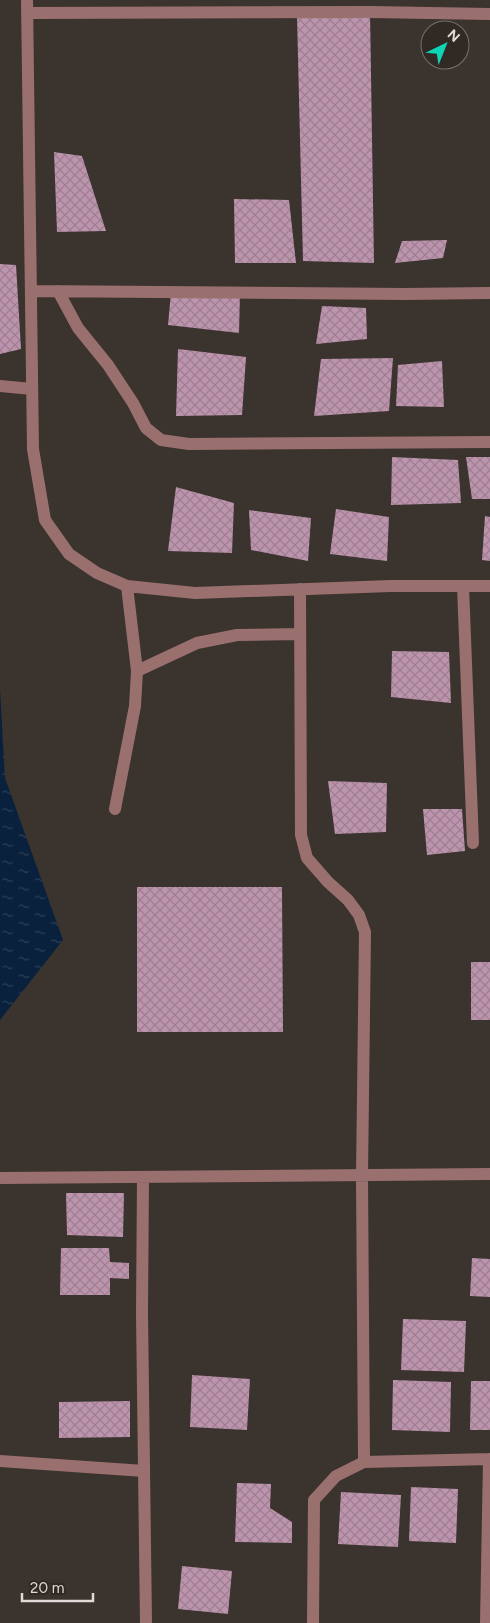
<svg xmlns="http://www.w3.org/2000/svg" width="490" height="1623" font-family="Figtree,sans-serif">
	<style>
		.water { fill: url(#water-ripples) }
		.building { fill: url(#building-cross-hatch) }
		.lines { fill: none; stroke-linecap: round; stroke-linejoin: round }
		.minor { stroke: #9a706f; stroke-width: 12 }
	</style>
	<defs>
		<pattern id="water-ripples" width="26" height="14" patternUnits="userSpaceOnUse" patternTransform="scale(1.25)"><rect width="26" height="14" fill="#09213c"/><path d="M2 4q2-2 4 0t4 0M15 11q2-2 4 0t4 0" fill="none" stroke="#2c4157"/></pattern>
		<pattern id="building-cross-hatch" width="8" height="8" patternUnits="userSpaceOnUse" patternTransform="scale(1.25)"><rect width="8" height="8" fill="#bd94ad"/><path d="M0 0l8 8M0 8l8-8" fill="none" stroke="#9e7f92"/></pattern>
	</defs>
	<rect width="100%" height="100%" fill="#3a332e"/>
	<path class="water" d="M0,689L5,778L63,940L0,1020Z"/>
	<path class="building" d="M370,12L374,263L303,261L297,16Z
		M54,152L82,156L106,231L57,232Z
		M234,199L289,200L296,263H235Z
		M447,240L443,258L395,263L402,241Z
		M0,264L16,265L21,349L0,354Z
		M171,292L240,293L239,333L168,325Z
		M322,306L366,308L367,339L316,344Z
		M178,349L246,357L242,415L176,416Z
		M393,358L389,411L314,416L321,359Z
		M442,361L444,407L396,406L398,365Z
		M392,457L458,460L461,503L391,505Z
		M466,457H490V499H472Z
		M176,487L234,503L232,553L168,551Z
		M336,509L389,517L387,561L330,554Z
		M249,510L311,518L308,561L251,550Z
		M485,516L490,517V561L482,560Z
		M392,651L449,652L451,703L391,697Z
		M328,781L387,783L386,832L335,834Z
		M423,809H462L465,851L427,855Z
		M137,887H282L283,1032H137Z
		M471,962H490V1020H471Z
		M66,1193H124L123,1237L67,1235Z
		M61,1248H109L110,1262L129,1263V1279L110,1278V1295H60Z
		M472,1258L490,1259V1297L470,1296Z
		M403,1319L466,1321L464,1372L401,1370Z
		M192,1375L250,1379L247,1430L190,1427Z
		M393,1380L451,1382L450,1432L392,1430Z
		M471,1381H490V1430H470Z
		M130,1401V1437L59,1438V1402Z
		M237,1483L271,1484L270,1508L292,1522V1543L235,1542Z
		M411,1487L458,1489L456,1543L409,1541Z
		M341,1492L401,1495L398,1547L338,1544Z
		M182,1566L232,1571L228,1614L178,1609Z"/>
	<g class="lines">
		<path class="minor" d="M27,0L33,449L45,520L69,554L97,573L127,586L195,593L390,586H490
			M27,13L370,12L490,14
			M31,291L405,294L490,293
			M58,291L78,328L108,365L133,403L146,428L161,440L189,444L490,442
			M0,386L32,389
			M463,586L473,843
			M300,589L301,835L307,858L328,882L348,900L359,915L365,932L362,1176L364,1462L490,1459
			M137,671L197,643L237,635L300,634
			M115,809L135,706L137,671L127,586
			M143,1177L142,1313L146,1623
			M0,1178L490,1174
			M0,1461L144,1471
			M313,1623L314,1500L336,1476L364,1462
			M486,1623L489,1459"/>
	</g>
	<g transform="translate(445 45) rotate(43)"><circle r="24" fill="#302924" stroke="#76706c"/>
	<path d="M0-4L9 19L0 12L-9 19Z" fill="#0ed5b5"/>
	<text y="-8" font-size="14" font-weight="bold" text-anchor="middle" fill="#dfdad7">N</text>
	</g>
	<path d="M22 1593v8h71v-8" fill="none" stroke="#dfdad7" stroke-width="2.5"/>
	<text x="30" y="1593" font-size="15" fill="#dfdad7" stroke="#302924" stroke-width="4" paint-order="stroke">20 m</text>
</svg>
